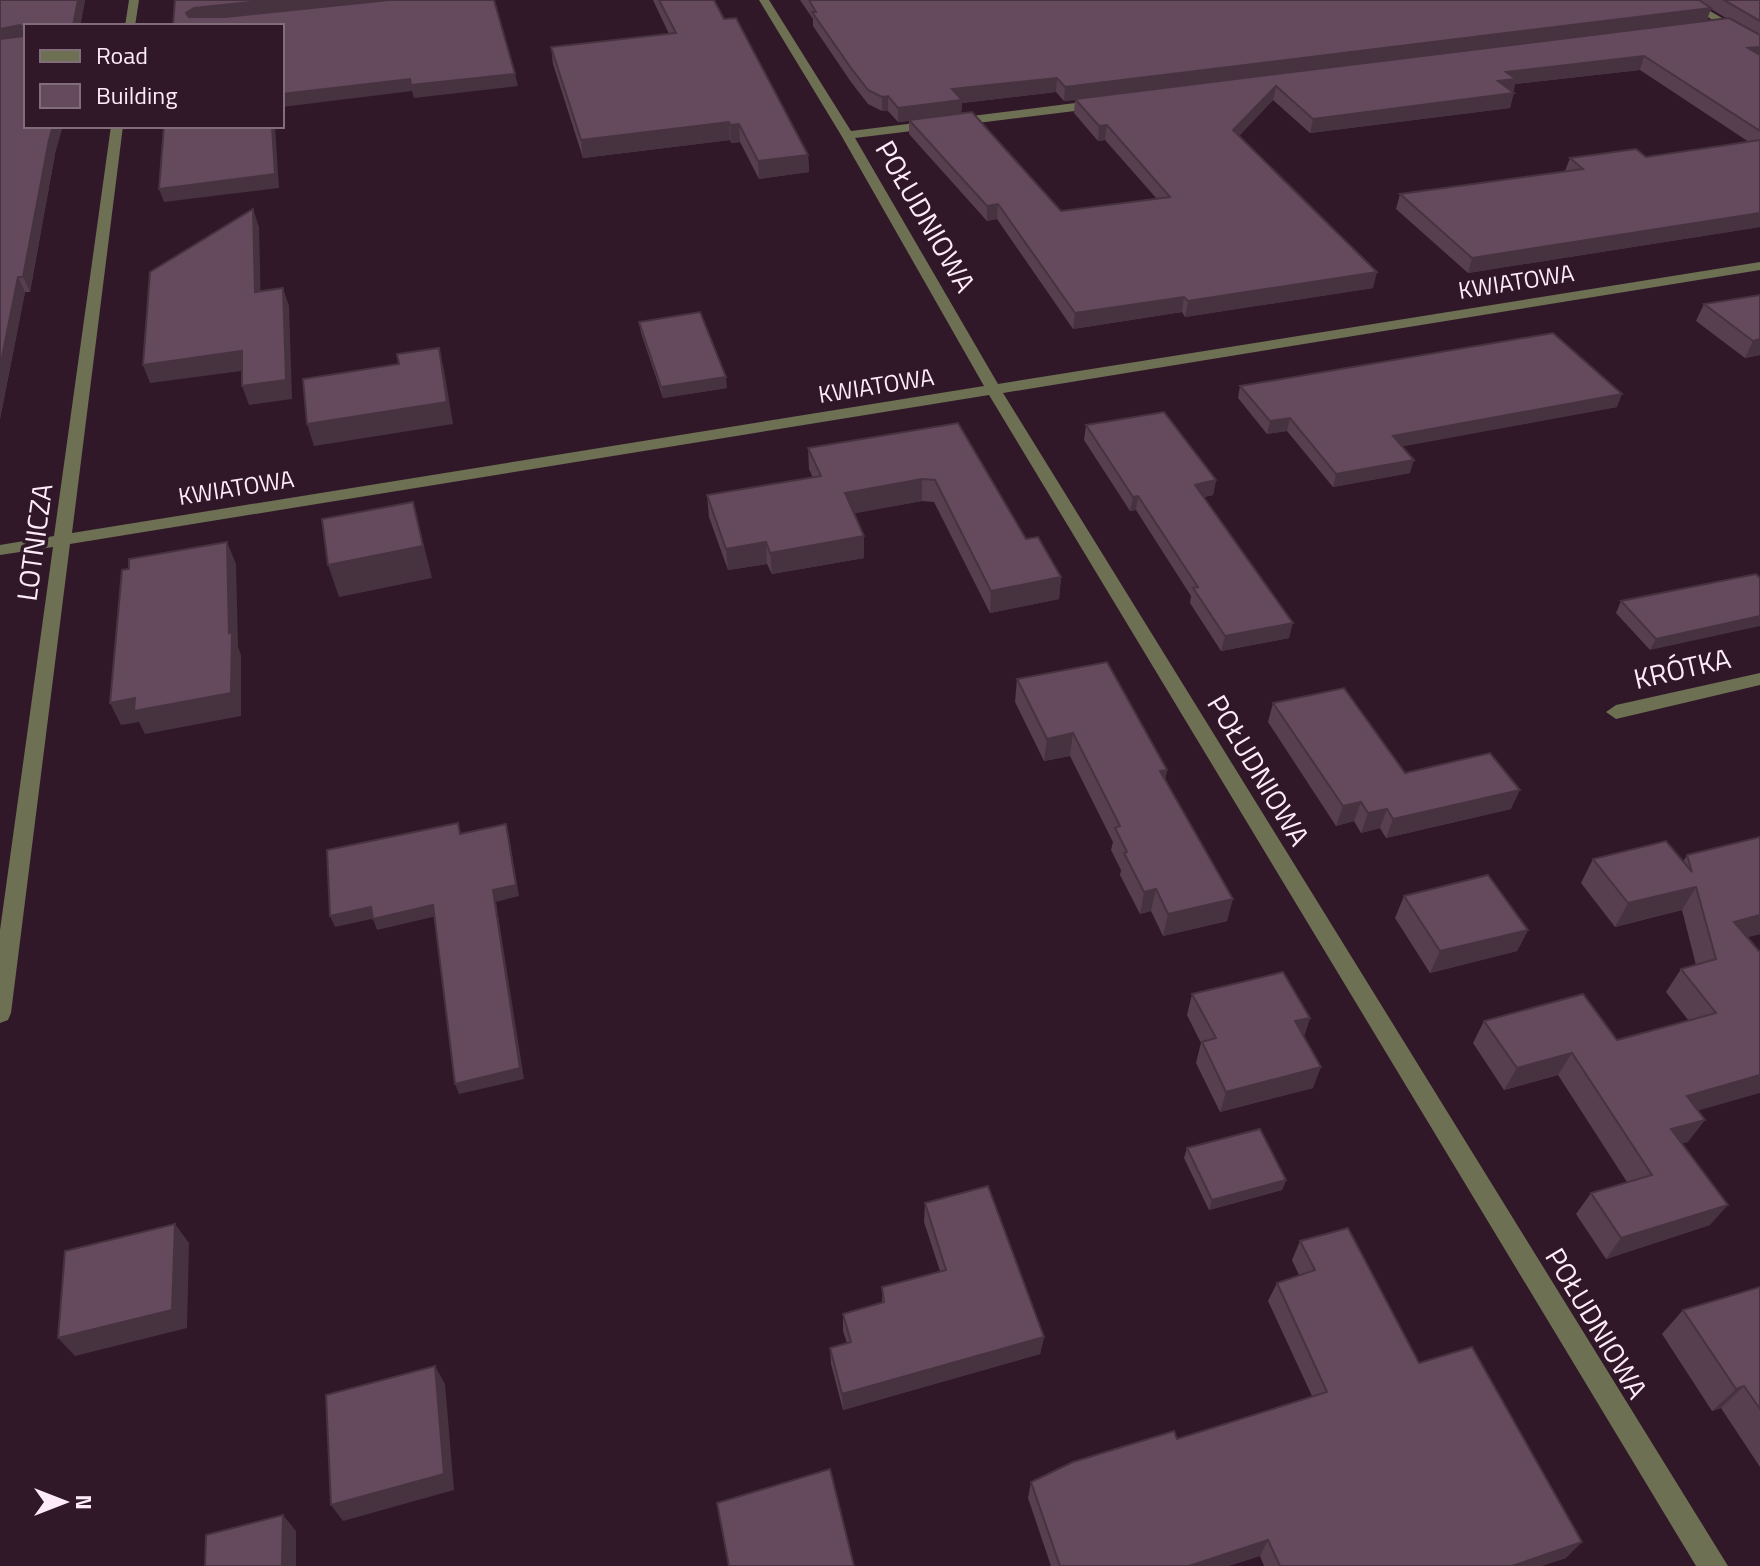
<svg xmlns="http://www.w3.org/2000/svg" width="1760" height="1566" font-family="'Titillium Web',sans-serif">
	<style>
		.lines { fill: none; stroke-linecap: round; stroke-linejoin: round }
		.minor { fill: #6d7052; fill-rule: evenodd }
		.wall { fill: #573f4f; fill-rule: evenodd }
		.shaded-wall { fill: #473340 }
		.building { fill: #65495c; stroke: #473340; stroke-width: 2 }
		.labels { text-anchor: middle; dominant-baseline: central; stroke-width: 7; stroke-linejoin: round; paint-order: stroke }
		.far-street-label { font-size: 24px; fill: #fdecf7; stroke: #301829 }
		.street-label { font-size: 28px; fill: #fdecf7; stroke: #301829 }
	</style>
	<rect width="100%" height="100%" fill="#301829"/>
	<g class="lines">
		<path class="minor" d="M129,0H139L135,26H125Z
			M759,0H769L851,131L1099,100L1105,104L1099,108L855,138L998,384L1760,262V270L1003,393L1728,1566H1696L989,395L70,544L11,1013L8,1020L0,1023V930L53,547L0,555V545L54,536L111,126H123L72,533L984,386L841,135Z
			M1679,0H1691L1760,40V48Z
			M1760,673V685L1616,719L1606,712L1616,705Z"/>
	</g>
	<path class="wall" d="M0,0H85L80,26H26L55,154L30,292H25L0,419Z
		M653,0H714L724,19L808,155L809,172L759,179L740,142L731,143L730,140L583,158L553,64L551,47L669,34Z
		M800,0H1760V227L1468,273L1396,209L1400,194L1565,171L1570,158L1646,157L1749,142L1640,70L1515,84L1510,108L1310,133L1273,100L1239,136L1373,288L1185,317L1182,312L1073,329L997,219L987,221L909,134V121L898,122L888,111H882L868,104L851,82L813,26V19ZM1711,9L1726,18L1707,20ZM1056,92L1064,101L1075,100L1074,113L1098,141L1105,140L1157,199L1061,211L961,113L962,103Z
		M1760,295V355L1745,358L1696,321L1704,304Z
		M639,322L727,388L663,398L641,333Z
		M1240,386L1617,407L1402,446L1410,473L1333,487L1287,431L1267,434L1238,398Z
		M958,423L1026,539L1061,577L1059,599L990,613L934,502L922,501L854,513L864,536V558L772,574L767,564L728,570L709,517L707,495L813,478L809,469L808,448Z
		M1086,425L1216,480L1213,495L1204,497L1289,638L1221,651L1190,603L1191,596L1136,510L1130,511L1084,440Z
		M1756,574L1650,650L1616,613L1621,601Z
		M1017,679L1167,770L1165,780L1227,921L1163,936L1151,911L1140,914L1120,875L1121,870L1111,850L1113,842L1070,756L1044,761L1015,702Z
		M1273,703L1405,773L1511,809L1386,838L1380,828L1361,833L1354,821L1336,826L1268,722Z
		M1760,837V934L1747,937L1688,1142L1682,1143L1710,1225L1606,1259L1576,1214L1591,1193L1627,1182L1558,1075L1504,1090L1473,1043L1484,1021L1617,1040L1689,1021L1666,992L1681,969L1696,965L1682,910L1615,927L1581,883L1593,859L1683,862L1687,855Z
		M1404,896L1528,930L1517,951L1430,973L1395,918Z
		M1192,994L1310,1018L1304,1036L1313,1088L1220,1112L1196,1063L1201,1043L1187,1015Z
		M1187,1148L1286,1180L1282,1190L1209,1210L1184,1158Z
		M925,1203L1044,1337L1040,1354L843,1410L831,1364L830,1348L847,1343L843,1331V1314L882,1303V1287L940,1271L924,1222Z
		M1300,1241L1419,1363L1566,1558L1541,1566H1264L1260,1556L1228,1566H1051L1028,1498L1031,1482L1177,1439L1312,1396L1268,1301L1277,1283L1299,1275L1292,1260Z
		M1760,1287V1467L1721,1408L1712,1411L1662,1334L1683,1310Z"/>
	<path class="shaded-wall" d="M78,0H85L80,26H73Z
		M271,0H390L190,26L186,13L194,8Z
		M1711,8L1706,21L1064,101L1065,87Z
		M20,25L26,38L0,43V29Z
		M1760,47V60L1748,48Z
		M1644,56L1640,70L1515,84L1512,93L1498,81L1506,72Z
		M515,74L518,86L414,98L412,91L282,107V94L410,79Z
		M1057,78L1056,92L962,103L961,114L898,122V108L952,89Z
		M1276,86L1273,100L1231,144L1233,130Z
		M1514,93L1510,108L1310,133L1313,119Z
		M888,96V111H882V97Z
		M729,122L730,140L583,158L581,140Z
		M739,124L740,142L731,143L730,125Z
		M1107,125L1105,140L1098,141L1099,126Z
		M53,126H63L55,154L30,292L23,277L49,140Z
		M272,126H275L279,188L164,202L159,189Z
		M808,155L809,172L759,179L758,161Z
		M998,204L997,219L987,221V206Z
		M253,209L259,227L261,310L255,292Z
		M1760,213V227L1468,273L1472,258Z
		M1377,272L1373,288L1185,317L1188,301Z
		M18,277L25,292L0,419V367Z
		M283,288L289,306L292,399L249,405L242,386Z
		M1184,297L1182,312L1073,329L1075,313Z
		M1760,339V355L1745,358L1753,341Z
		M439,348L444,370L453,424L314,446L307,424Z
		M242,351L249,370L150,383L143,365Z
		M726,377L727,388L663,398L661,387Z
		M1622,394L1617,407L1389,449L1393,436Z
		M1290,418L1287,431L1267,434L1270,421Z
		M1414,460L1410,473L1333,487L1336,474Z
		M922,479V501L846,515L845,493Z
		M1216,480L1213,495L1192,499L1195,485Z
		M1138,496L1136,510L1130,511L1133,497Z
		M413,502L432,578L339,597L328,565Z
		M864,536V558L772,574L770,553Z
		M227,542L236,564L238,647L241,655V716L145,734L139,722L121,725L110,703L229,633Z
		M766,542L767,564L728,570L726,549Z
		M1061,577L1059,599L990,613L991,591Z
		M1760,616V626L1650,650L1656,639Z
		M1293,623L1289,638L1221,651L1225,636Z
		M1073,733L1070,756L1044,761L1047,739Z
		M1167,770L1163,792L1160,771Z
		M1520,790L1511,809L1386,838L1393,819Z
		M1361,802L1354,821L1336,826L1343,806Z
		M1387,809L1380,828L1361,833L1368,813Z
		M506,824L509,836L519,896L496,902L524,1079L459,1094L455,1084Z
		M1696,887L1682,910L1615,927L1628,903Z
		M1156,889L1151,911L1140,914L1144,892Z
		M1233,899L1227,921L1163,936L1168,914Z
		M433,905L437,916L377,930L373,919Z
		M371,907L376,918L335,927L330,916Z
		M1760,915V934L1719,945L1734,922Z
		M1528,930L1517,951L1430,973L1440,951Z
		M1310,1018L1302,1039L1295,1021Z
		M1572,1053L1558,1075L1504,1090L1517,1068Z
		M1321,1067L1313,1088L1220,1112L1226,1092Z
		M1760,1075V1093L1672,1118L1687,1096Z
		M1705,1120L1688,1142L1655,1150L1671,1129Z
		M1286,1180L1282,1190L1209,1210L1212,1200Z
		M1728,1205L1710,1225L1606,1259L1621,1238Z
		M175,1224L189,1243L187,1328L75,1356L58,1338Z
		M1044,1337L1040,1354L843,1410L842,1394Z
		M435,1366L445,1384L454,1490L343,1521L331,1505Z
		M1744,1386L1721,1408L1712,1411L1736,1389Z
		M283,1515L296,1531V1566H282Z
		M1268,1540L1260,1556L1228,1566H1189Z
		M1582,1542L1566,1558L1541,1566H1512Z"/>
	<path class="building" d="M0,0H78L73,26H26V126H53L49,140L23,277H18L0,367V39L23,36L24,28L20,25L0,29Z
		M175,0H271L194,8L186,13L189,17H225L389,0H494L515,74L411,85L410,79L282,94V26H173Z
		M659,0H714L724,19L736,18L808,155L758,161L739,124L730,125L729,122L581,140L551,47L676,33Z
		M809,0H1699L1711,8L1065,87L1057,78L952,89L962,100L898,108L888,96L882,97L868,90L851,68L812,12H816Z
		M1724,0H1760V21Z
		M1729,18L1760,35V47L1748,48L1760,55V131L1644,56L1506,72L1516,79L1498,81L1514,93L1313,119L1276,86L1233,130L1377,272L1188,301L1184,297L1075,313L998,204L987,206L909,120L972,112L1061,211L1170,197L1107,125L1099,126L1075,99Z
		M164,126H272L275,174L159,189Z
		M1760,140V213L1472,258L1400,194L1583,169L1570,158L1636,149L1646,157Z
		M253,209L255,292L283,288L286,380L242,386V351L143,365L150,272Z
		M1760,295V339L1753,341L1704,304Z
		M700,312L726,377L661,387L639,322Z
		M1553,333L1622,394L1393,436L1414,460L1336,474L1290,418L1270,421L1240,386Z
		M439,348L447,402L307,424L303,379L399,364L397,354Z
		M1164,412L1216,480L1195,485L1293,623L1225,636L1193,588L1198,587L1138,496L1133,497L1086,425Z
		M958,423L1026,539L1038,537L1061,577L991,591L935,480L922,479L845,493L864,536L770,553L766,542L726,549L707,495L821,476L808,448Z
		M413,502L423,546L328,565L322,519Z
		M227,542L229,633L232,632L231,693L134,711L135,698L110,703L122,570L129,569V559Z
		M1756,574L1760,578V616L1656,639L1621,601Z
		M1107,662L1167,770L1160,771L1233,899L1168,914L1156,889L1144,892L1124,853L1127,852L1115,828L1120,826L1073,733L1047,739L1017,679Z
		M1344,688L1405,773L1490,753L1520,790L1393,819L1387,809L1368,813L1361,802L1343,806L1273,703Z
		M458,823L460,834L506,824L516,885L493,890L520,1068L455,1084L433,905L373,919L371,907L330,916L327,850Z
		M1760,837V915L1734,922L1760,952V1075L1687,1096L1705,1120L1671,1129L1728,1205L1621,1238L1591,1193L1652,1175L1572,1053L1517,1068L1484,1021L1583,994L1617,1040L1716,1013L1681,969L1716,959L1696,887L1628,903L1593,859L1666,841L1692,872L1687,855Z
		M1488,875L1528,930L1440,951L1404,896Z
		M1283,972L1310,1018L1295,1021L1321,1067L1226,1092L1202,1042L1216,1038L1192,994Z
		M1260,1129L1286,1180L1212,1200L1187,1148Z
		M988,1186L1044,1337L842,1394L830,1348L851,1342L843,1314L884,1302L882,1287L946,1270L925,1203Z
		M175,1224L172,1310L58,1338L65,1251Z
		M1348,1228L1419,1363L1472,1347L1582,1542L1512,1566H1280L1268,1540L1189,1566H1060L1031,1482L1073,1462L1174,1431L1177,1439L1327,1392L1277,1283L1315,1270L1300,1241Z
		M1760,1287V1409L1744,1386L1736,1389L1683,1310Z
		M435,1366L444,1474L331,1505L326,1395Z
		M830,1469L854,1566H729L717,1503Z
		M283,1515L282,1566H205L206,1535Z"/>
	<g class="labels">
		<g class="far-street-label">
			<text transform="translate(1516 281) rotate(-9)">KWIATOWA</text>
			<text transform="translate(876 385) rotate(-9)">KWIATOWA</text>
			<text transform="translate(236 487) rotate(-9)">KWIATOWA</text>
		</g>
		<g class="street-label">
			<text transform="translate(926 216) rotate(60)">POŁUDNIOWA</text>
			<text transform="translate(34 542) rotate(-82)">LOTNICZA</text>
			<text transform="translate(1682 668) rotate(-13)">KRÓTKA</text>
			<text transform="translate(1259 770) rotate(59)">POŁUDNIOWA</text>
			<text transform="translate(1597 1323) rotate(59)">POŁUDNIOWA</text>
		</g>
	</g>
	<rect x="24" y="24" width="260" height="104" fill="#301829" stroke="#826d7b" stroke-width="2"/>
	<rect x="40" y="50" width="40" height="12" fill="#6d7052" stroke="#826d7b" stroke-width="2"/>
	<text x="96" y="64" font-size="24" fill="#fdecf7">Road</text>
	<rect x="40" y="84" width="40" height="24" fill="#65495c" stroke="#826d7b" stroke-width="2"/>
	<text x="96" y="104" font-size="24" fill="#fdecf7">Building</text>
	<g transform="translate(64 1502) rotate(90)" stroke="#301829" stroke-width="6" paint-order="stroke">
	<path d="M0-6L14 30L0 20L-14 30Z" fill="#fdecf7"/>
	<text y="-12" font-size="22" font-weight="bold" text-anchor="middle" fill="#fdecf7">N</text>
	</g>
</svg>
